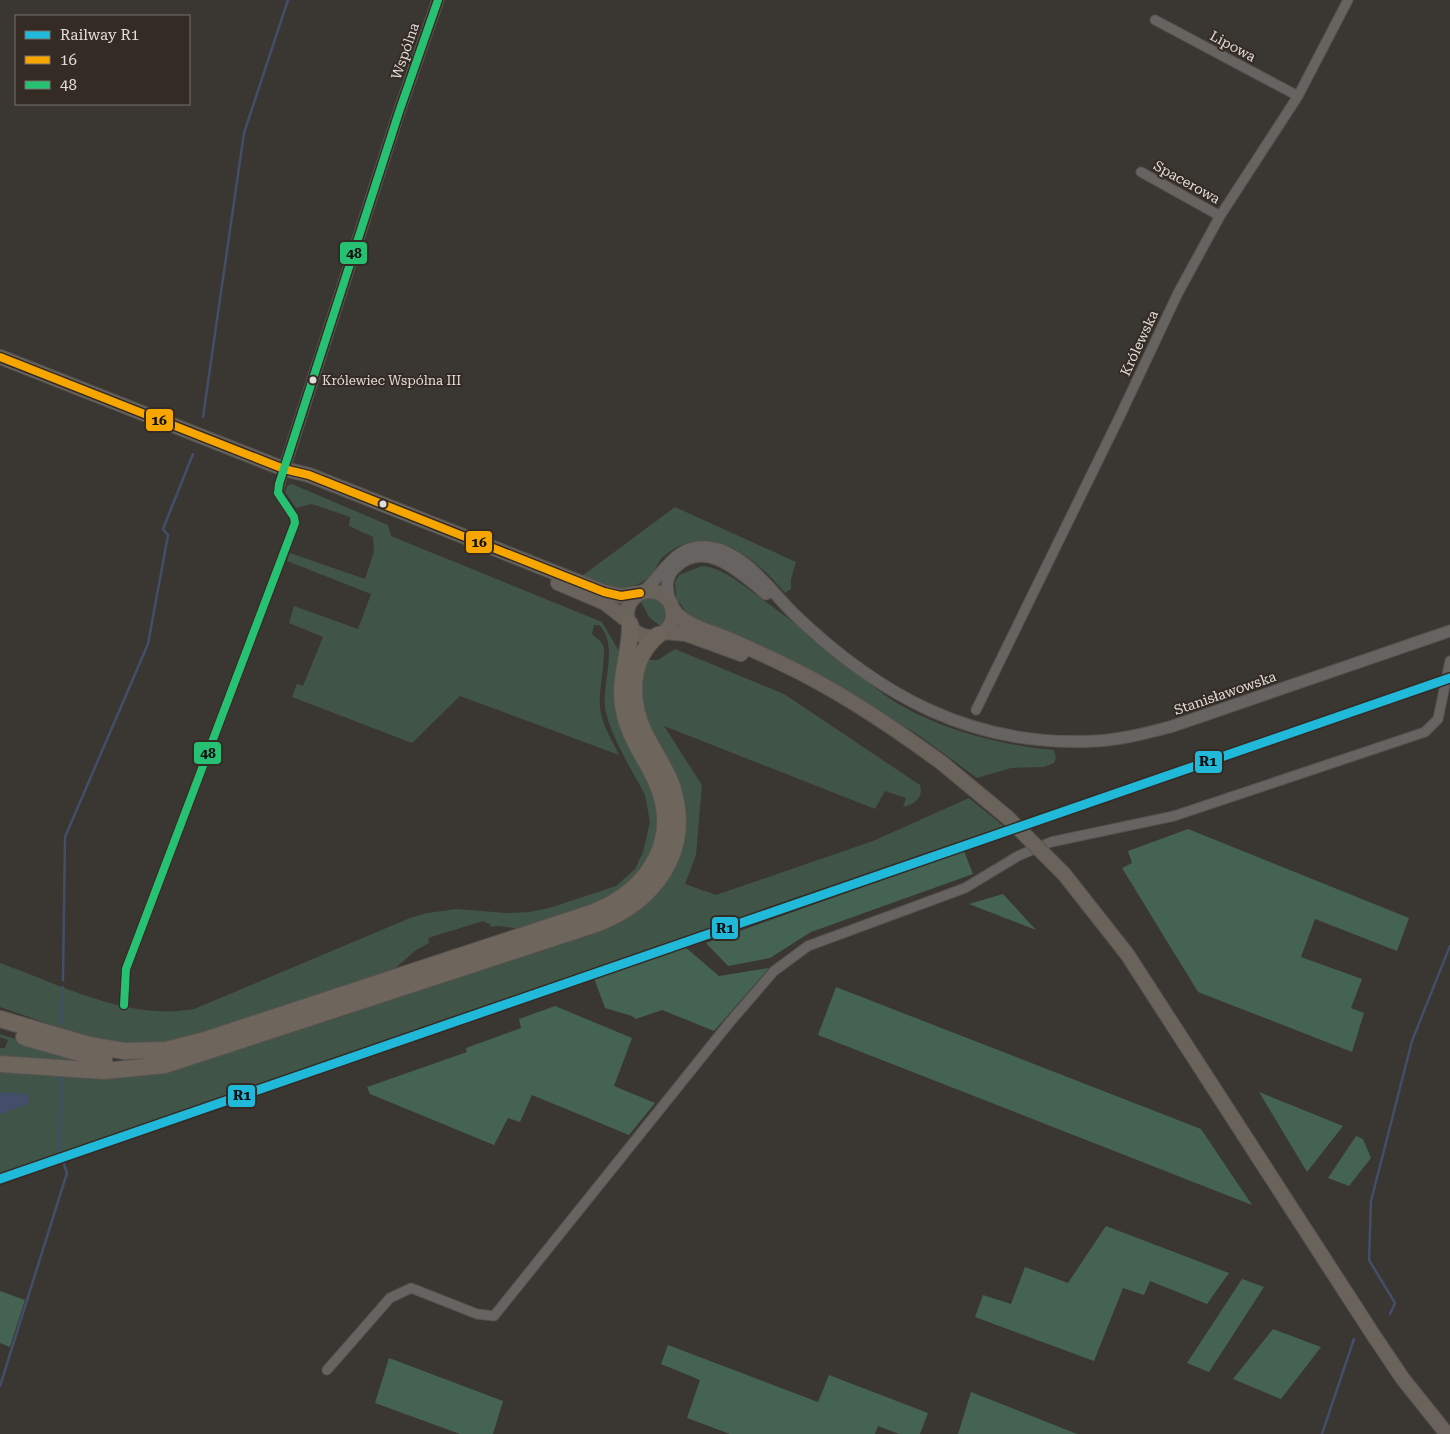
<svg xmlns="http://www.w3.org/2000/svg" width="1450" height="1434" font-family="'Roboto Serif',serif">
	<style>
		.green { fill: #415448 }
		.forest { fill: #456352 }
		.water { fill: #434f6a }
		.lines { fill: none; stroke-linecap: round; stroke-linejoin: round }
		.stream { stroke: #434f6a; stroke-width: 2.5 }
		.minor-casing { stroke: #575350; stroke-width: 11 }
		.tertiary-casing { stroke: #575350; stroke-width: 13 }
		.primary-casing { stroke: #575350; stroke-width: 16 }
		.motorway-casing { stroke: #575350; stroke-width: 18 }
		.minor { stroke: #666361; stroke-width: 9 }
		.tertiary { stroke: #666361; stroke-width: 11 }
		.primary { stroke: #69635c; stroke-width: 14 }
		.motorway { stroke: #6e665c; stroke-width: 16 }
		.primary-bridge-casing { stroke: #575350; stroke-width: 16; stroke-linecap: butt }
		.primary-bridge { stroke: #69635c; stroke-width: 14 }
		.bus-1-casing { stroke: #332b24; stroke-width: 11 }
		.bus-2-casing { stroke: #332b24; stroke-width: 11 }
		.bus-1 { stroke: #f7a600; stroke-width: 8 }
		.bus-2 { stroke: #26c172; stroke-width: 8 }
		.rail-1-casing { stroke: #332b24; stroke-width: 12 }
		.rail-1 { stroke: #20b9da; stroke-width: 9 }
		.bus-dot { fill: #e2ddd8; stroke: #332b24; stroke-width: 2 }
		.labels { text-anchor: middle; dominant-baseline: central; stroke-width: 4; stroke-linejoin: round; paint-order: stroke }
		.bus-label { font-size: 13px; fill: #e2ddd8; stroke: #332b24; text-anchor: start }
		.street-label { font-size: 14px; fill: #e2ddd8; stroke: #332b24 }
		.line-badge { stroke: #332b24; stroke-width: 2 }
		.pale-badge-label { font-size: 14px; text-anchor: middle; font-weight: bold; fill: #111 }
	</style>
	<rect width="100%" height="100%" fill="#3a3632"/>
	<path class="green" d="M292,484L388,525L391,536L602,622L619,651L659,803L656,849L618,897L521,929L499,926L490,927L491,925L483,921L428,938L429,943L416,950L393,970L198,1036L140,1047L98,1041L0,1007V963C62,985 127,1021 194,1009L410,918L427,913L457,909L506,913L529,912L549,908L616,886L635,869L643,852L650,822L645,795C633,772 608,732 605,707C602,682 619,644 599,625H594L592,634C595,637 601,641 603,645C607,653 598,694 600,708C602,725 612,740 619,755L460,696L412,743L292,697L297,684L303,686L323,637L289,623L294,606L358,629L371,594L287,561L290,553L365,579L374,552L373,537L349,526L350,517L312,504L296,508L285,492L288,485Z
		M675,507L796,562L791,579V589L785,593C755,557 709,518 664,556C659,560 657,566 654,572C646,582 633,587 621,591L582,576Z
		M702,566C724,568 741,584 758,596C783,615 809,633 833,653C856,671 877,692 902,706C948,732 1002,745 1054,750L1056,758L1054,763L1044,767L1011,768L977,778L920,736L859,698L737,636L687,614L676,597L675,582L679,575Z
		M644,597C662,595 672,612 660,626L649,617L640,600Z
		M675,649L784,694L920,785C924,797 914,805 903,807L906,798L885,791L875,809L664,726L702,785L696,855L685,884L716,895L873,841L969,798L1006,828L0,1175V1067L97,1075L269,1036L335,1019L615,922L667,877L653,740L639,698L645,660H658Z
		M0,1034L51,1050L109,1063L0,1060V1048H5L8,1040L0,1037Z"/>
	<path class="forest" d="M1188,829L1409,918L1397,951L1315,919L1301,957L1362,979L1351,1008L1364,1013L1352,1052L1198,992L1122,868L1132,863L1128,851Z
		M964,851L973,874L811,932L770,958L728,966L706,943Z
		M1003,894L1036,930L969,904Z
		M685,947L719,976L769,968L714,1031L662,1010L636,1019L632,1016L605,1008L594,978Z
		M836,987L1201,1129L1252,1205L818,1035Z
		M555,1006L632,1038L614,1086L655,1103L629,1135L532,1095L520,1122L508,1118L494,1145L370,1094L367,1087L467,1052L466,1048L521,1028L519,1019Z
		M1259,1092L1343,1126L1307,1172Z
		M1356,1136L1363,1139L1371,1158L1349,1186L1328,1178Z
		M1106,1226L1229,1273L1207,1304L1150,1281L1144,1295L1123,1288L1094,1361L975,1317L983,1295L1011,1304L1025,1267L1068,1283Z
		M1242,1279L1264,1287L1209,1372L1187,1363Z
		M0,1291L25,1300L10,1347L0,1343Z
		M1273,1329L1321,1347L1281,1399L1233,1379Z
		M668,1345L818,1402L829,1375L928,1413L920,1434H899L878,1426L875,1434H730L687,1418L700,1380L661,1364Z
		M389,1358L503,1401L493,1434H460L375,1403Z
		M971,1392L1077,1434H958Z"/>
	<path class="water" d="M0,1092L27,1094L30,1103L0,1114Z"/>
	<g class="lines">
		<path class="stream" d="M203,417L244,133L288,0
			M63,980L65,837L148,644L168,535L163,529L193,454
			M61,1023L63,987
			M1390,1314L1395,1303L1369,1260L1371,1201L1412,1041L1450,946
			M0,1386L67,1173L59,1150L61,1079
			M1322,1434L1354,1339"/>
		<defs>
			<path id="minor" d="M1155,20L1298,96
				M1141,172L1220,216
				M976,710L1120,416L1178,293L1220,216L1298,96L1348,0
				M124,1005L126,969L295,523L294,517L278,493L284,469
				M327,1370L390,1298L411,1288L477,1314L494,1316L730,1022L774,971L808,946L965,888L1018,856L1051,842L1174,816L1425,732L1438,719L1450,661"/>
			<path id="tertiary" d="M284,469L399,112L438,0
				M643,592C664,574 674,544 708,547C744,551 769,589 793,613C879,696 974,748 1096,741C1121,740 1146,733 1170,727L1450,631
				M670,603C667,589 664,578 676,567C706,538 742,574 766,594"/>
			<path id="primary" d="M0,357L284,469L309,475L604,592L621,596L640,593
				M558,583L605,603L629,622
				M627 614a23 23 0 1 1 46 0a23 23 0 1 1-46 0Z
				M673,609C681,626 719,634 735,642C762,654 789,666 814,680C859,704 901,733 942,763
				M664,632L686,634L741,654
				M1064,874L1127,954L1374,1336L1403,1379L1447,1434"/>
			<path id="motorway" d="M0,1019L89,1045L124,1051L166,1050L205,1040L594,912C649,890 682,839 656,781C645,757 629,737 624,711C617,681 631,654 630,624
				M24,1037L104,1060
				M0,1064L104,1071L165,1065L593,925C654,903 693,852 672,786C665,767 653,751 644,732C629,700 629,659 658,635"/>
		</defs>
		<use href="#minor" class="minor-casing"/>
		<use href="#tertiary" class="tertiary-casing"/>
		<use href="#primary" class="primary-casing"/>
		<use href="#motorway" class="motorway-casing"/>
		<use href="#minor" class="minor"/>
		<use href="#tertiary" class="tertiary"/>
		<use href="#primary" class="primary"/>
		<use href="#motorway" class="motorway"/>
		<defs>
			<path id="primary-bridge" d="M942,763L1007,817L1064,874"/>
		</defs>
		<use href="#primary-bridge" class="primary-bridge-casing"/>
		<use href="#primary-bridge" class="primary-bridge"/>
		<defs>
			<path id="bus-1" d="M0,357L284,469L309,475L604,592L621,596L640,593"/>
			<path id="bus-2" d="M124,1005L126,969L295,523L294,517L278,493L279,484L399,112L438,0"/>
		</defs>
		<use href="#bus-1" class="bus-1-casing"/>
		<use href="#bus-2" class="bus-2-casing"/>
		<use href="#bus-1" class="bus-1"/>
		<use href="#bus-2" class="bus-2"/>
		<defs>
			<path id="rail-1" d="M0,1179L1450,678"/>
		</defs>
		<use href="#rail-1" class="rail-1-casing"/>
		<use href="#rail-1" class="rail-1"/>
	</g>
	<g class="bus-dot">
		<circle cx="313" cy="380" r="4.5"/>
		<circle cx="383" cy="504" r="4.5"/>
	</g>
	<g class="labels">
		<g class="bus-label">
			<text x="322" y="380">Królewiec Wspólna III</text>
		</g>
		<g class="street-label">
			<text transform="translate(1233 46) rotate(28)">Lipowa</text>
			<text transform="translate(405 51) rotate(-71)">Wspólna</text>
			<text transform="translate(1187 182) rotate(29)">Spacerowa</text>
			<text transform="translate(1139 343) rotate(-65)">Królewska</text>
			<text transform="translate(1225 693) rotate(-19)">Stanisławowska</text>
		</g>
	</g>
	<g class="line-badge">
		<rect x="339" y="241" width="29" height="24" rx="5" fill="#26c172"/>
		<rect x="145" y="408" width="29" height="24" rx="5" fill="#f7a600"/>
		<rect x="465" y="530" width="28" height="24" rx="5" fill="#f7a600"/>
		<rect x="193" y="741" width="29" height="24" rx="5" fill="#26c172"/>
		<rect x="1194" y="750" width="29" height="24" rx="5" fill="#20b9da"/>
		<rect x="711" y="916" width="28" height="24" rx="5" fill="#20b9da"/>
		<rect x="227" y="1084" width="29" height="24" rx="5" fill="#20b9da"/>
	</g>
	<g class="pale-badge-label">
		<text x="354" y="258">48</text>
		<text x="159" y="425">16</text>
		<text x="479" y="547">16</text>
		<text x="208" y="758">48</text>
		<text x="1208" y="766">R1</text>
		<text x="725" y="933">R1</text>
		<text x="242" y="1100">R1</text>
	</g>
	<rect x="15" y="15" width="175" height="90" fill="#332b24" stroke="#79726c"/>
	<rect x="25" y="31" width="25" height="8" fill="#20b9da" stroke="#79726c"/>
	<text x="60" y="40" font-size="15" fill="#e2ddd8">Railway R1</text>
	<rect x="25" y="56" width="25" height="8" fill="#f7a600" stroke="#79726c"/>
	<text x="60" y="65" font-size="15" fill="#e2ddd8">16</text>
	<rect x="25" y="81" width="25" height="8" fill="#26c172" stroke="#79726c"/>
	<text x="60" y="90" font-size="15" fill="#e2ddd8">48</text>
</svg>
